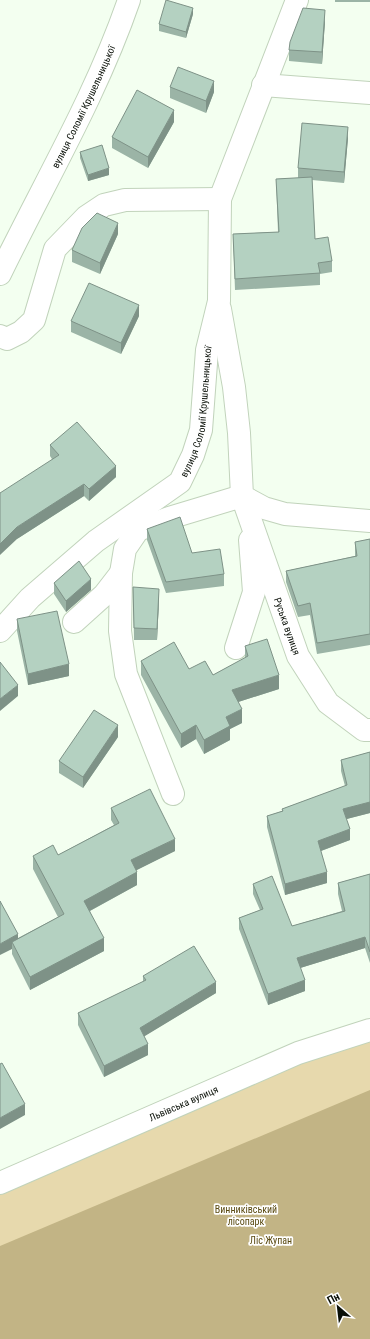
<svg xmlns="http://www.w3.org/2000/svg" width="370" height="1339" font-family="'Roboto Condensed',sans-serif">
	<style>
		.green { fill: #e7d9ad }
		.forest { fill: #c2b485 }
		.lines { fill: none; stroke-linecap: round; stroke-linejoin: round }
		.minor-casing { stroke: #c1d3bb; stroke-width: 24 }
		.minor { stroke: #fff; stroke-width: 22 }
		.wall { fill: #9bb4a6 }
		.shaded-wall { fill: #7e9287 }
		.building { fill: #b4d1c1; stroke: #7e9287 }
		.labels { text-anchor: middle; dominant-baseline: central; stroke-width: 3.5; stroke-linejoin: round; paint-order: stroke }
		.street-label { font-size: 10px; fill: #0a1008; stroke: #fff }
		.park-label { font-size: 10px; fill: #5a4a11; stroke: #fff }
	</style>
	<rect width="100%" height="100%" fill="#f3fff0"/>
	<path class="green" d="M370,1037V1339H0V1187L280,1066Z"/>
	<path class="forest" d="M370,1090V1339H0V1246Z"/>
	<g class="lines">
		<defs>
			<g id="minor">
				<path d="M263,85L370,93"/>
				<path id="s1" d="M0,274C44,183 96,96 129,0"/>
				<path d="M220,309L234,387L239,433L242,496L264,508L285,514L370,521"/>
				<path d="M0,336L7,339L21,332L34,320L55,249L86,217L104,205L125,200L220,199"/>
				<path d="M74,622L104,595L121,573"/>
				<path id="s2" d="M0,631L30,598L96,541L180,482L193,455L201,430L207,350L219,301L220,199L297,0"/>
				<path d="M236,648L254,592L250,540"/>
				<path id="s3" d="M173,794L126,674L120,631L121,573L125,549L138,530L169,518L242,496L298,656L328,703L364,730H370"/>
				<path id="s4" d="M0,1183L298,1053L370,1030"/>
			</g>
		</defs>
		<use href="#minor" class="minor-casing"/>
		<use href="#minor" class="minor"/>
	</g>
	<path class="wall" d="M335,0H370V2H335Z
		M193,14L186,38L159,31V24Z
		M325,21L322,64L289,61V50Z
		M170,87L214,92L206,113L170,98Z
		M174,122L148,168L112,148V137Z
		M348,138L344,183L312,180L315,239L332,261V272L320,274V285L235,290L233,234L278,232L276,179L298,178V168Z
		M80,152L109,175L88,181L80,158Z
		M118,234L100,274L72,262V250Z
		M139,316L121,354L71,332V321Z
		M50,445L116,477L89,501L84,496L17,539L52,459L50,456Z
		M147,529L192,553L224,574V586L166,593L147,540Z
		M370,539V645L317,654L310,615L298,617L286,582V571L355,556V542Z
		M54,583L91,590L66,612L54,594Z
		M133,587L159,600L157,640H134Z
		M17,619L69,676L28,685L17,631Z
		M245,646L279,689L238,702L242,723L230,729V740L204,754L196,739L181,748L141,675V661L189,669L213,675L245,658Z
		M118,737L83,788L59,773V761Z
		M370,752V813L346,819L350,840L321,851L327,883L285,895L267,827V816L282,811V809L345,786L341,771V760Z
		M111,808L175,851L136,870L137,885L90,911L104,951L30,990L12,954V949L0,901L18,938L58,917L33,869V856L58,855L114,825L111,820Z
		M370,874V963L365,948L300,968L305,991L268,1005L239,929V918L260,910L253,894V884L292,926L342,911L338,894V883Z
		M143,976L216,993L144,1036L148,1055L104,1077L78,1025V1013L143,982Z"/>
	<path class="shaded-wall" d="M193,8V14L186,38V32Z
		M325,10V21L322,64V52Z
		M214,81V92L206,113V101Z
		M174,110V122L148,168V157Z
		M348,127V138L344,183V172Z
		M109,168V175L88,181V175Z
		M118,223V234L100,274V263Z
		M139,305V316L121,354V343Z
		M116,466V477L89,501V489Z
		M84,484V496L17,539L0,555V544L17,527Z
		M91,579V590L66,612V601Z
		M159,589V600L157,640V629Z
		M69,664V676L28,685V674Z
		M279,675V689L232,704V690Z
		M18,685V696L0,711V699Z
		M242,709V723L230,729V740L204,754V740L226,717Z
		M118,725V737L83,788V777Z
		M196,725V739L181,748V734Z
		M370,802V813L343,820V809Z
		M350,829V840L318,852V841Z
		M175,839V851L131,873V860Z
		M137,872V885L84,914V901Z
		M327,872V883L285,895V884Z
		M18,934V945L12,942V949L0,955V944Z
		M365,937V948L297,969V958Z
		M104,938V951L30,990V977Z
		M305,980V991L268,1005V994Z
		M216,982V993L140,1039V1028Z
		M148,1044V1055L104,1077V1066Z
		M25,1104V1115L0,1129V1118Z"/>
	<path class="building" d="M166,0L193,8L186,32L159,24Z
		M303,8L325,10L322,52L289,50L290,42Z
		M178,67L214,81L206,101L170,87Z
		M137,90L174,110L148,157L112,137Z
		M302,123L348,127L344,172L298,168Z
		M102,145L109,168L88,175L80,152Z
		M312,177L315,239L328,237L332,261L318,263L320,273L235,279L233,234L279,232L276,179Z
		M97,213L118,223L100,263L72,250L82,228Z
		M89,283L139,305L121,343L71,321Z
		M77,422L116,466L89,489L84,484L17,527L0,544V493L59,455L50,445Z
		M180,517L192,553L220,549L224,574L166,582L147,529Z
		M370,539V634L317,643L310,603L298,606L286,571L357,556L355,542Z
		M79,561L91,579L66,601L54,583Z
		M133,587L159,589L157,629L134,628Z
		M57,611L69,664L28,674L17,619Z
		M267,639L279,675L232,690L242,709L226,717L230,726L204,740L196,725L181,734L141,661L174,642L189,669L205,661L213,675L248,656L245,646Z
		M0,662L18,685L0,699Z
		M94,710L118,725L83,777L59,761Z
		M370,752V802L343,809L350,829L318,841L327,872L285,884L267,816L283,811L282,809L347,785L341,760Z
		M150,789L175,839L131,860L137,872L84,901L104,938L30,977L12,942L64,914L33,856L53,845L58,855L119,823L111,808Z
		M370,874V952L365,937L297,958L305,980L268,994L239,918L263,909L253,884L272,876L292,926L345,911L338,883Z
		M0,901L18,934L0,944Z
		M194,946L216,982L140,1028L148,1044L104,1066L78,1013L146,980L143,976Z
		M2,1063L25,1104L0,1118V1064Z"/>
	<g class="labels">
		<g class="street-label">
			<text stroke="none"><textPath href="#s1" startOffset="187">вулиця Соломії Крушельницької</textPath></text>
			<text stroke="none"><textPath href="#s2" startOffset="308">вулиця Соломії Крушельницької</textPath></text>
			<text stroke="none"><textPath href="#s3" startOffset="525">Руська вулиця</textPath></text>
			<text stroke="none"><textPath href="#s4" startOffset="200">Львівська вулиця</textPath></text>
		</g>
		<g class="park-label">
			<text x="246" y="1209">Винниківський<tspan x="246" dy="12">лісопарк</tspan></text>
			<text x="271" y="1240">Ліс Жупан</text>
		</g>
	</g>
	<g transform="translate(338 1307) rotate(332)" stroke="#ffffff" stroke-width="3" paint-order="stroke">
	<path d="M0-3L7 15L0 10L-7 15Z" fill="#0a1008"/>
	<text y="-6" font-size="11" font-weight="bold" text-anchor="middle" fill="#0a1008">Пн</text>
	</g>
</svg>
